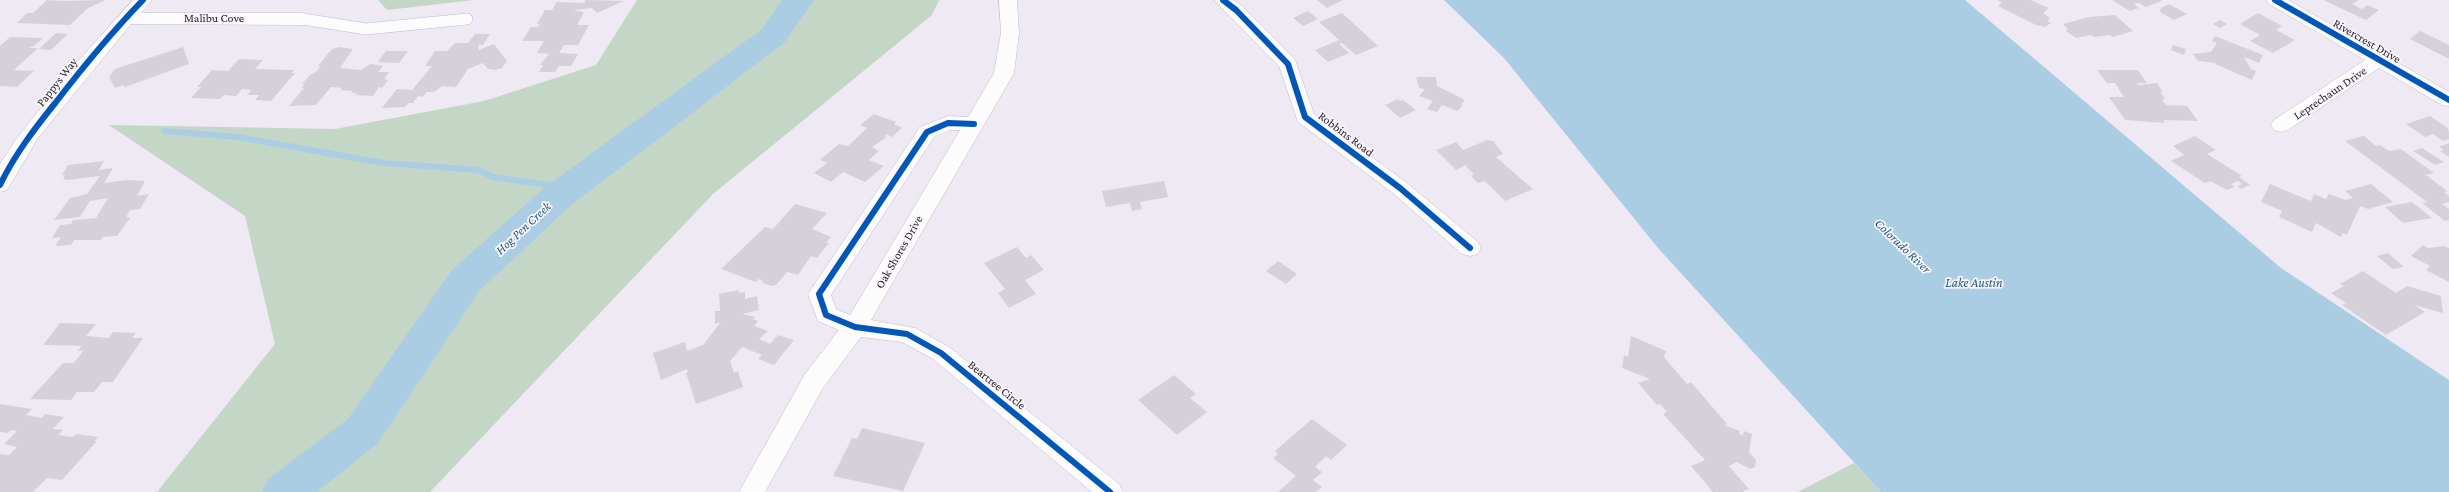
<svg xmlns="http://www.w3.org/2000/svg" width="2449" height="492" font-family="'Crimson Pro',serif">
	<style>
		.forest { fill: #c4d6c6 }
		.water { fill: #aacde4 }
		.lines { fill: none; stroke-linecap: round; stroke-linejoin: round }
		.stream { stroke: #aacde4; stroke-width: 6 }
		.river { fill: #aacde4; fill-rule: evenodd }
		.building { fill: #d5d1d9 }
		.service-casing { stroke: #c0bcc4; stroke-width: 12 }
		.minor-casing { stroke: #c0bcc4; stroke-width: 1 }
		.service { stroke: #fdfcfd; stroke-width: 11 }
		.minor { fill: #fdfcfd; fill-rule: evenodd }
		.cycleway-casing { stroke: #faf5fd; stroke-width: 8 }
		.cycleway { stroke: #0057b8; stroke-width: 6 }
		.labels { text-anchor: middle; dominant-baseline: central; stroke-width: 3.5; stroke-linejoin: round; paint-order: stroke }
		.street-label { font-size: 12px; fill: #2a262d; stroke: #faf5fd }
		.water-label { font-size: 13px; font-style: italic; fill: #1c5c79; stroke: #faf5fd }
	</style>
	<rect width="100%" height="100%" fill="#efe9f4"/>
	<path class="forest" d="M378,0H474L387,10Z
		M637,0H939L932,15L713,194L430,492H157L275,344L245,216L109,125L335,129L484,101L596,65Z
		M1854,463L1881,492H1798Z"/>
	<path class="water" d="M1444,0H1965L2281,268L2449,380V492H1881L1658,248L1504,58Z"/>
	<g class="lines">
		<path class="stream" d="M164,131L238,137L383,163L479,170L493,177L570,188"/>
		<path class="river" d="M782,0H814L784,43L570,206L479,291L378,443L317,492H262L268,479L348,419L451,271L544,188L762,29Z"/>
	</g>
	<path class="building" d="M47,0L64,1L106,0L88,8L70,25L17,23L27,13H33Z
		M585,0L624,1L597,13L592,8L573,10L584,12L577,25H589L578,45H564L559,53L578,54L571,66H559L555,72H539L543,65H540L549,54L537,53L544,41H522L531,27H538L540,24H537L545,10H552L557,2L585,3Z
		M1317,0H1343L1327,8Z
		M1997,0H2031L2049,8L2043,13L2050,18L2047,21L2051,23L2045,27L2036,25L1998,6L2002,3Z
		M2112,0H2160L2162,1L2146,7L2138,3L2134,4L2139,8L2130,11Z
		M2323,0H2359L2352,4L2362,9L2367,5L2379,10L2366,20Z
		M2169,4L2187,14L2174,20L2160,12L2161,8Z
		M1308,11L1318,19L1303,26L1293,18Z
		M1342,13L1378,46L1356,55L1342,43L1339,44L1349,53L1328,62L1315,50L1339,40L1319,22Z
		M2258,13L2282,26L2276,30L2295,40L2273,53L2250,41L2260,35L2240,24Z
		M2115,15L2133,31L2113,37L2109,35L2094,37L2091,35L2076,38L2066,31L2068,29L2063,24L2089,17Z
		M2220,20L2227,24L2220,28L2213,24Z
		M2420,31L2449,45V59L2410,39Z
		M56,33L68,34L51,50L39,49Z
		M475,34H490L483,45H478L479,50L494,44L507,61L502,68L496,70L488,69L483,63L468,69L456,87L442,86L434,92H426L423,97L418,96L413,103H408L405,107L382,108L397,89L412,90L432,66H425L435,51H447L455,43H468Z
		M2215,36L2263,55L2259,63L2244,57L2251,69L2256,71L2252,80L2215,64L2216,63L2198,61L2193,54L2211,52L2217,43L2212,41Z
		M10,37L43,38L34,46L29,48H38L14,70L34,71L17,87L0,86V46Z
		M2173,45L2186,49L2184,55L2171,50Z
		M183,47L189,64L125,87L124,85L115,88L109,77L115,69Z
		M339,47L353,49L340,68L361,70L370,64L383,66L378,72H389L384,79L388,80L382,88L379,87L373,96L356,95L357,93H351L353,91L340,90L342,88L331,87L316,105L289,106L304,88H302L304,84H302L310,75L316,72L321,66H318L332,49Z
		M386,51H408L399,63L378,62Z
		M239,59L263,60L255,69L294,70L292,73H295L271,101L255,100L259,95H247L251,90L242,89L236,96L224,95L220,99L191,98L201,87H197L212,70L228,71Z
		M2097,70H2138L2147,83H2137L2138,85L2157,83L2163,92H2160L2165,99L2162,100L2166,105L2187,106L2198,121L2163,120L2165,123L2125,120L2109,97H2124L2115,83H2107Z
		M1416,77H1436L1437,86L1465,100L1461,104L1463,105L1457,111L1442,105L1437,112L1427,109L1433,101L1419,96L1425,89L1419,88Z
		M1398,99L1400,101L1403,100L1416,110L1400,118L1385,105Z
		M874,114L896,122L894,124L902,128L892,137L886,134L885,136L887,137L872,147L879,151L869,160L884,166L865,182L843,172L831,182L814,173L827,163L820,160L839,144L848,146L867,128L860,125Z
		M2430,116L2449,129L2447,130L2449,131V139L2443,141L2433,134L2425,137L2406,124Z
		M2195,136L2216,150L2207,154L2242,176L2239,177L2250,185L2241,189L2237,186L2242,184L2238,181L2231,184L2235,187L2227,190L2210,181L2205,183L2171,161L2184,155L2173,146Z
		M2364,136L2376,146L2380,145L2389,151L2401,149L2434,173L2426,175L2447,191L2444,192L2449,196V202L2442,204L2449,209V220L2445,221L2422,203L2427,202L2345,141Z
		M1487,140L1493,141L1503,154L1496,157L1533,189L1505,201L1485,181L1478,183L1471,176L1474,174L1466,167L1468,164L1456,170L1436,150L1456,142L1463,150Z
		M2449,143V157L2440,151L2444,150L2439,147Z
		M2422,148L2444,162L2435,165L2413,151Z
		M104,161L99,170L113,168L104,183L127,180L145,181L137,196L149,194L140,209L130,210L126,217L130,218L117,236L103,237L101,240H74L71,245L55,246L61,237L52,238L60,225L71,224L73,220L96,218L108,198L90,201L80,217L54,220L70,198L87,194L100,176L68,180L63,179L65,175H62L68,165Z
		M1164,181L1168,197L1140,202L1142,209L1132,211L1130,203L1106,207L1102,191Z
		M2270,184L2311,201L2314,194L2326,199L2329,194L2345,200L2353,198L2345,191L2371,184L2393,202L2368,209L2360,206L2347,235L2343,233L2341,237L2316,223L2312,232L2279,217L2282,211L2261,202Z
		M2412,202L2432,218L2403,223L2385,207Z
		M795,204L827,213L812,229L831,237L826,243H829L817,258L805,254L811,256L798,275L787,272L776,285L772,286L762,283L763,281L758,279L756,282L721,269L765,227L773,229Z
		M2423,245L2428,248L2444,246L2449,248V282L2426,270L2430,266L2411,256Z
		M1017,247L1026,258L1031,255L1044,270L1025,280L1036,294L1009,308L998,293L1005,289L984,263Z
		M2388,253L2404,267L2393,269L2377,256Z
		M1278,261L1297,274L1286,284L1266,271Z
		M2363,271L2396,293L2407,286L2441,296L2443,313L2414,305L2425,312L2386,335L2342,305L2346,303L2331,293L2344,286L2340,284Z
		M739,290V293L745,292V299L757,296L759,310L742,314L755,317L753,319L758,321L754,326L768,331L759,339L770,344L778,335L794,340L774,365L758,359L762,355L742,347L730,361L734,373L738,371L743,387L696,404L686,373L688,372L687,369L661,380L653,353L685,342L687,351L703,345L721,322L715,324V311H720L719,294Z
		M60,323L96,324L86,336L109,338L113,332L136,333L132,338H143L113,382H102L94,392H77L71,400L30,399L63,363H74L83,351H77L82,346L43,345Z
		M1631,336L1666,351L1664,357L1687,384L1691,382L1727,424L1724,425L1740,431L1739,434L1743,436L1744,431L1752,434L1749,452L1756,460L1755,467L1750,469L1737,462L1729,466L1749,489L1742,492H1713L1691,466L1705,460L1663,414L1667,412L1660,404L1657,405L1638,383L1650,379L1622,368L1624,355L1628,357Z
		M1174,375L1196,394L1190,398L1207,412L1177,435L1138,400Z
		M0,404L32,409L26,415L42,418L45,414L64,417L53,429L63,430L58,435L72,437L76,434L98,437L94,441H97L62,480L47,478L33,492H0V454L9,455L17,447L4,444L17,431L11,430L8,433L0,432Z
		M1312,419L1347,445L1331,460L1326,456L1315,467L1322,472L1313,480L1322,487L1316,492H1278L1296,476L1273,458L1278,454L1275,451Z
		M862,428L925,443L903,491L833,476L852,438L857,439Z"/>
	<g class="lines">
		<defs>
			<path id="service" d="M303,19L366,29L467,19"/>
			<path id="minor" d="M133,0H152L141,13H303L310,15L312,19L310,23L303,25L131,24L38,138L7,190L0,192V164L17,138L79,60Z
				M999,0H1017L1019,33L1014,73L871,320L915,328L949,347L1119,484L1123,492H1092L933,359L902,342L861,337L823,388L765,492H739L805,374L839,330L818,321L808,294L920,127L948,116L968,117L994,73L1001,33ZM950,130H960L850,315L836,309L831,295L934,137Z
				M1214,0H1234L1242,6L1295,60L1314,114L1407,183L1478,242L1481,248L1478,254L1470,256L1462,254L1393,193L1298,122L1279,66Z
				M2266,0H2288L2449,92V106L2442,105L2379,68L2288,130L2281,132L2274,130L2271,125L2274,120L2365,60L2269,4Z"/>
		</defs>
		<use href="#service" class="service-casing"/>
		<use href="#minor" class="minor-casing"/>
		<use href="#service" class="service"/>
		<use href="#minor" class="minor"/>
		<defs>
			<path id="cycleway" d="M1223,0L1236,10L1288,64L1305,117L1400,188L1470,248
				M2275,0L2449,100
				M974,124L948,123L927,132L819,294L826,315L855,327L907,334L941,353L1110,492
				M0,185C15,154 35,128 56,102C83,67 112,32 143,0"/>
		</defs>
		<use href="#cycleway" class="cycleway-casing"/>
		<use href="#cycleway" class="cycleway"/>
	</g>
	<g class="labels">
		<g class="street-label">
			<text x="214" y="18">Malibu Cove</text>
			<text transform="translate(2367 41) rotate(30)">Rivercrest Drive</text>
			<text transform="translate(57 82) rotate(-52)">Pappys Way</text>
			<text transform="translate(2330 93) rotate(-34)">Leprechaun Drive</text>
			<text transform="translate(1346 134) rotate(37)">Robbins Road</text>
			<text transform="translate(899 252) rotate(-60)">Oak Shores Drive</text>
			<text transform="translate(997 385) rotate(39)">Beartree Circle</text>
		</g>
		<g class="water-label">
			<text transform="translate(523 228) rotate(-43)">Hog Pen Creek</text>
			<text transform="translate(1903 246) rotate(44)">Colorado River</text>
			<text x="1974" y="282">Lake Austin</text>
		</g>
	</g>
</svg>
